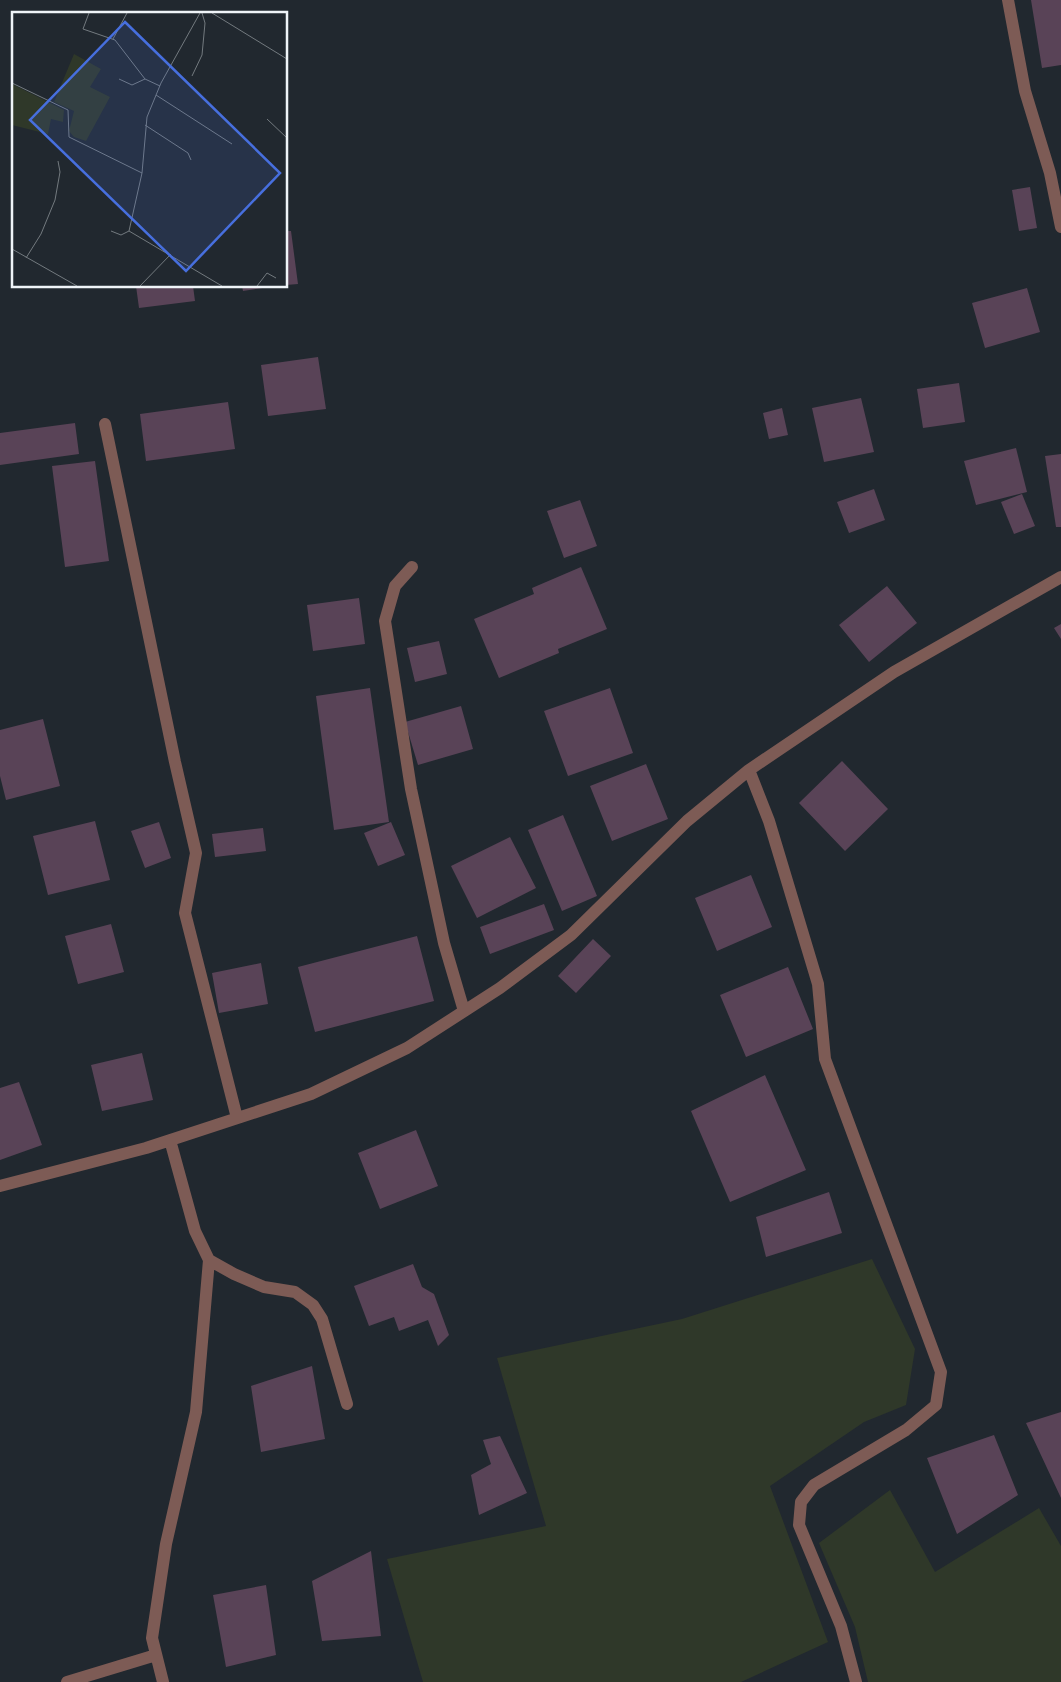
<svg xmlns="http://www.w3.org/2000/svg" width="1061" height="1682" font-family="'Crimson Pro',serif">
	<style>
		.green { fill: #2f3829 }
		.building { fill: #594357 }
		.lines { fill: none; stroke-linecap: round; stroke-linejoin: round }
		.minor { stroke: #7d5b55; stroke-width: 12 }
		.inset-road { fill: none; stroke: #737a7f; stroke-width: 1 }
		.view { fill: #476fde; fill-opacity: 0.15; stroke: #476fde; stroke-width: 2.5 }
		.inset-edge { fill: none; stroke: #eff4f8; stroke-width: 2.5 }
	</style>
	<rect width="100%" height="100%" fill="#21282f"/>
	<path class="green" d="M872,1259L915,1349L906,1405L864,1422L770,1486L828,1642L741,1682H423L387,1559L546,1526L497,1358L682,1319Z
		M890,1490L935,1572L1039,1508L1061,1546V1682H868L855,1627L819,1543Z"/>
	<path class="building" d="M1031,0H1061V65L1042,68Z
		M1030,187L1037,228L1019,231L1012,190Z
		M286,231H291L298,284L286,285Z
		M136,286H193L195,301L139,308Z
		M242,286H269V287L243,291Z
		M1027,288L1040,332L985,348L972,303Z
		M318,357L326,409L268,416L261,365Z
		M959,383L965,422L923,428L917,389Z
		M861,398L874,452L824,462L812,408Z
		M228,402L235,449L146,461L140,414Z
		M782,408L788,435L769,439L763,413Z
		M75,423L79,454L0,465V433Z
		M1016,448L1027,492L976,505L964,461Z
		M1061,454V527H1056L1045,456Z
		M95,461L109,561L65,567L52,466Z
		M874,489L885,520L849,533L837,502Z
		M1022,494L1035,526L1014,534L1001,502Z
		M580,500L597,546L564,558L547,511Z
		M581,567L607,629L558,649L559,653L499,678L474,619L534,594L532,588Z
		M887,586L917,623L869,662L839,625Z
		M359,598L365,644L313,651L307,605Z
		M1061,624V639L1054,628Z
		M439,641L447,674L415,682L407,648Z
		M370,688L389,822L334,830L316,696Z
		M610,688L633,753L568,776L544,711Z
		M461,706L473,749L418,765L405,722Z
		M43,719L60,786L6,800L0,776V730Z
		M842,761L888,809L845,851L799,803Z
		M646,764L668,819L612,841L590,786Z
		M563,815L597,896L562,911L528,830Z
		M95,821L110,880L48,895L33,836Z
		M159,822L171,858L145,868L131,831Z
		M391,822L405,855L378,866L364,833Z
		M263,828L266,851L215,857L212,834Z
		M510,837L536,888L477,918L451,866Z
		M751,875L772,927L717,951L695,898Z
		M544,904L554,930L490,954L480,927Z
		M111,924L124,972L78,984L65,936Z
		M417,936L434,1001L315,1032L298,967Z
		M593,939L611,956L576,993L558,976Z
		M261,963L268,1004L219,1013L212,973Z
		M788,967L813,1029L746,1057L720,995Z
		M142,1053L153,1100L102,1111L91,1065Z
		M765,1075L806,1170L730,1202L691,1111Z
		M19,1082L42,1145L0,1160V1088Z
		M416,1130L438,1186L380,1209L358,1153Z
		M829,1192L842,1233L766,1257L756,1217Z
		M413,1264L422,1287L434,1294L449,1335L438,1346L428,1320L399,1331L394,1317L369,1326L354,1286Z
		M312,1366L325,1439L261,1452L251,1386Z
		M1061,1412V1498L1026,1423Z
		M994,1435L1018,1495L957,1534L927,1458Z
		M500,1436L527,1493L479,1515L471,1475L491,1464L483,1440Z
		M371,1551L381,1636L322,1641L312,1581Z
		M266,1585L276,1655L226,1667L213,1595Z"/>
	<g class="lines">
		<path class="minor" d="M1008,0L1025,91L1050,173L1061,227
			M105,424L175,762L196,853L185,913L237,1118
			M412,567L395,586L385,621L411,789L444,943L464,1011
			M749,770L769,821L818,984L825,1059L941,1372L936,1405L906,1430L814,1485L801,1502L799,1525L841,1626L856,1682
			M170,1140L195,1231L209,1260L234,1274L264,1287L295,1292L313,1305L322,1319L347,1404
			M0,1186L146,1148L311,1094L407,1048L500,988L571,935L687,821L749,770L894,672L1061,577
			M67,1682L156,1655
			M163,1682L152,1638L166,1544L196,1412L209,1260"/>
	</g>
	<g transform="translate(12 12)">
		<rect width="275" height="275" fill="#21282f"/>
		<path d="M62,42L89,57L78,75L98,85L74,129L62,125L57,119L62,99L42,90ZM0,72L52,98L51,110L39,107L36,122L0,113Z" fill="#2f3829"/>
		<path class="inset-road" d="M77,1L71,17L103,28L133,67M188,1L149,71L135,105L130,161L117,219L210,274M200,1L275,47M101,27L115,1M180,64L190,43L193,11L190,1M107,67L120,73L133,67L148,74M0,71L56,98L57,125L130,161M144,83L220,132M255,107L275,126M133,113L176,141L179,148M99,219L109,223L117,219M0,237L65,274M14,246L29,222L43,188L48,160L46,149M128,274L159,242M245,274L255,261L264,266"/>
		<path class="view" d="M113,10L268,161L174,259L18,108Z"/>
		<rect width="275" height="275" class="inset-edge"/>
	</g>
</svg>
